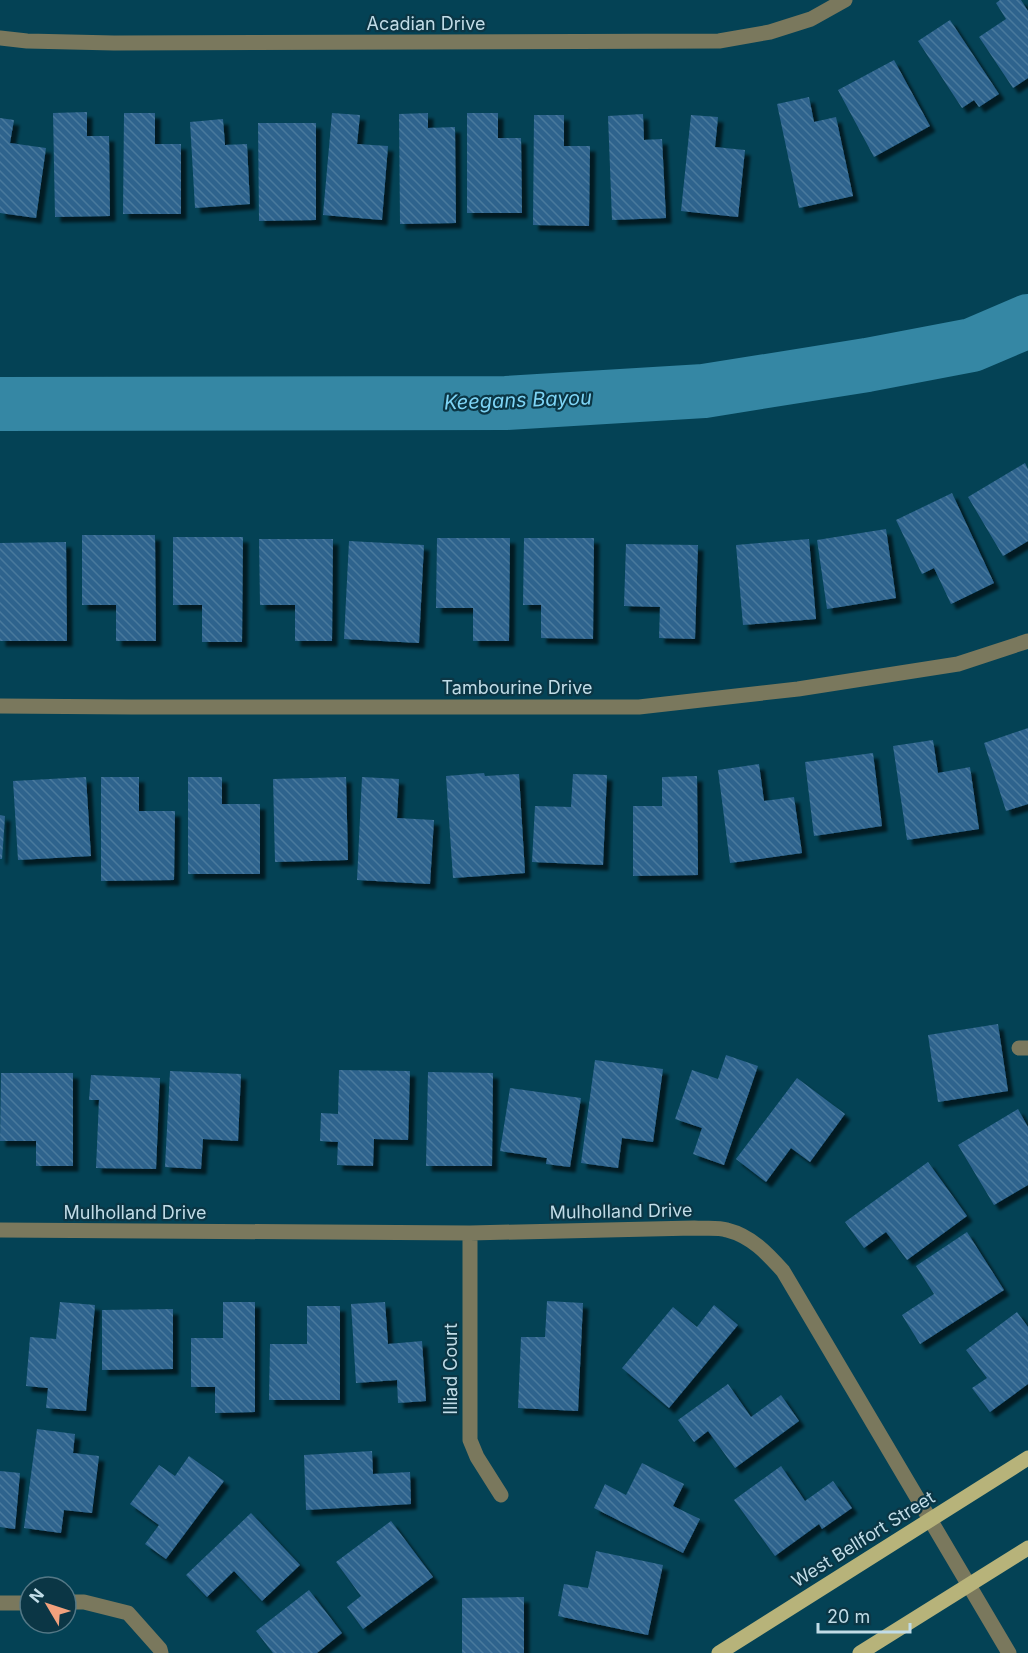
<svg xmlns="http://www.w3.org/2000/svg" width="1028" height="1653" font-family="Inter,sans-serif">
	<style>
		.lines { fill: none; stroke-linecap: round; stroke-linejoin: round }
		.river { stroke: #3587a4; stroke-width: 54 }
		.building { fill: url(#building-back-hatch); filter: url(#shadow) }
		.minor { stroke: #7a785d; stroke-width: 15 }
		.major { stroke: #b7b37a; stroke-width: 15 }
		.labels { text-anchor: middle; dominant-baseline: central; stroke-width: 4.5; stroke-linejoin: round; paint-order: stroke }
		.street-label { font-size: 18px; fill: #c1dce7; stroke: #0b3645 }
		.water-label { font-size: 20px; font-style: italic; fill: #7ed4f5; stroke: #0b3645 }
	</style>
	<defs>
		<pattern id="building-back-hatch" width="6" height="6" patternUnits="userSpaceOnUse" patternTransform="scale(1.5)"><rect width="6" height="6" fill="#2d638d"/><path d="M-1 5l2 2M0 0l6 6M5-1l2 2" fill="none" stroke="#4a799d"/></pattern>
		<filter id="shadow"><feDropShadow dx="5.5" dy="5.5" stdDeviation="1.5" flood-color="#0009"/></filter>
	</defs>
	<rect width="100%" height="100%" fill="#044255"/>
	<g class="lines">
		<path class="river" d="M0,404L506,403L704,391L867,365L972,345L1028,321"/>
	</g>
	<path class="building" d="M1000,0H1021L1028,11V78L1013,88L979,37L1006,19L996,3Z
		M950,20L999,94L979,107L974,100L962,108L918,41Z
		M894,60L930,126L874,157L838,90Z
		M809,97L814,122L836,117L853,196L799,208L777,104Z
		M87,112V136H109L110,216L55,217L53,113Z
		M124,113H155V144H181V214H123Z
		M332,113L360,115L357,144L388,146L382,220L323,215Z
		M428,113V128L455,127L456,223L400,224L399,114Z
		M467,113H498V138H521L522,213H467Z
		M643,114L644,140L662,139L666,218L612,220L608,116Z
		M534,115H564V146H590L589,226L533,225Z
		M691,115L718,117L715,147L745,150L738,217L681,211Z
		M0,118L14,120L10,143L46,148L36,218L0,213Z
		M223,119L225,145L247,144L250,204L195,208L190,122Z
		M258,123H316V220L259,221Z
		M1025,463L1028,469V541L1003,556L968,497Z
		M952,493L994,583L951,604L934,568L922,574L896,520Z
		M886,529L896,598L827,609L817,540Z
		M82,535H155L156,641H116V605H82Z
		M173,537H243L242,642H202V605H173Z
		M437,538H510L509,641H473V608H436Z
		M524,538H594L593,639L541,638V605H523Z
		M259,539H333L332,641H295V605H260Z
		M809,539L816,619L743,625L736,545Z
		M349,541L424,545L419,643L344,639Z
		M66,542L67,641H0V543Z
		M626,544L698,545L695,639L659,638L660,607L624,606Z
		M1028,728V804L1006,811L984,743Z
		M933,740L938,773L970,767L979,829L907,840L893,746Z
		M873,753L882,826L814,836L805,762Z
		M759,764L764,801L794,797L802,853L730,863L718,770Z
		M484,773L485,776L519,774L525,873L453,878L446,776Z
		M573,774L607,775L603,865L532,862L535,806L571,807Z
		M697,776L698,875L633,876V806H662V777Z
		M86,777L91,856L18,860L13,781Z
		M101,777H139V811H175L174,880L101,881Z
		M188,777H222V804H260V874H188Z
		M346,777L348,860L275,862L273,779Z
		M362,777L399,779L397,818L434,820L430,884L357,880Z
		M0,815L5,816L2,859H0Z
		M998,1024L1008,1091L938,1102L928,1035Z
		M726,1055L758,1066L724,1165L693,1154L702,1128L675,1119L692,1070L718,1079Z
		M595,1060L663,1069L653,1142L622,1138L618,1168L581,1163Z
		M339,1070L410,1071L408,1140L374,1139L373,1166L337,1165L338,1142L320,1141L321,1113L338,1114Z
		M170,1071L241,1074L238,1141L203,1139L201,1169L165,1167Z
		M428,1072L493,1073L492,1166H426Z
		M1,1073H73V1166H36V1141H0Z
		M91,1075L160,1078L156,1169L96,1168L99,1100H89Z
		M797,1078L845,1114L810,1162L791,1148L766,1182L736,1159Z
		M510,1088L581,1098L570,1167L546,1164L547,1158L500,1151Z
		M1018,1109L1028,1127V1185L994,1205L958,1145Z
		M928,1162L967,1216L907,1260L886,1232L864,1248L845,1222Z
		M967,1232L1004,1290L920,1344L902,1315L934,1294L916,1266Z
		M547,1301L583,1303L578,1411L518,1408L521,1337H545Z
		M60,1302L95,1305L86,1411L46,1408L48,1388L26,1386L30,1337L56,1339Z
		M223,1302H255V1412L215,1413V1387H191V1338H223Z
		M385,1302L388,1344L422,1341L426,1401L398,1403L397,1380L356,1383L351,1304Z
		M714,1305L738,1325L669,1408L622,1368L673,1307L697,1327Z
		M307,1306H340V1400H269L270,1344H307Z
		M173,1309V1369L102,1370V1310Z
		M1017,1312L1028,1327V1384L990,1412L972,1388L987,1378L966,1350Z
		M728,1384L751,1417L781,1395L799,1421L735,1468L708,1431L694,1442L678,1420Z
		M37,1429L75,1434L73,1453L99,1456L92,1513L64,1510L61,1533L24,1528Z
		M372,1451L373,1474L410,1472L411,1504L306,1510L304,1455Z
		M189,1456L224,1481L166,1559L145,1544L159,1525L130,1504L159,1465L175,1476Z
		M642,1463L684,1484L673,1506L700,1519L683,1553L594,1508L605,1484L626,1495Z
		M781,1466L805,1501L833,1481L852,1508L822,1529L819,1524L775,1556L734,1500Z
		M0,1471L20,1473L15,1529L0,1527Z
		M251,1513L300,1565L262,1601L234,1571L207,1597L186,1575Z
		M391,1521L433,1577L363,1629L347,1607L361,1596L336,1562Z
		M596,1551L663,1565L648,1635L558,1616L564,1584L588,1588Z
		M309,1590L342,1633L317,1653H273L256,1631Z
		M524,1597V1653H462V1598Z"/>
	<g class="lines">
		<path class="minor" d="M0,38L27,41L114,43L719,41L770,32L811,19L845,0
			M0,706L132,707H639L798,689L958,664L1028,641
			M1019,1048H1028
			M0,1230L470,1233L694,1228C705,1229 717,1227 727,1230C751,1236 767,1253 783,1271L1009,1653
			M470,1233V1440L477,1457L501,1495
			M66,1602H84L128,1613L160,1649L161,1653
			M0,1603H30"/>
		<path class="major" d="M719,1653L1028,1458
			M860,1653L1028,1548"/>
	</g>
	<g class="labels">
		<g class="street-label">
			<text x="426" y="23">Acadian Drive</text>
			<text x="517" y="687">Tambourine Drive</text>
			<text transform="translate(621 1211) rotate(-1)">Mulholland Drive</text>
			<text x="135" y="1212">Mulholland Drive</text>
			<text transform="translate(450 1369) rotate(-90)">Illiad Court</text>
			<text transform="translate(863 1539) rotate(-32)">West Bellfort Street</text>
		</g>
		<g class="water-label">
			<text transform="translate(518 400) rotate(-2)">Keegans Bayou</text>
		</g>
	</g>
	<g transform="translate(48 1605) rotate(309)"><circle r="28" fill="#0b3645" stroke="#547886" stroke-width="1.5"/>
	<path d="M0-4.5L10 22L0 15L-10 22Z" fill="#f1a17d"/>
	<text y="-9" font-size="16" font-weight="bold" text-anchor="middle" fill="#c1dce7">N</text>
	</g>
	<path d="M818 1623v9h92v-9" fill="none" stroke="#c1dce7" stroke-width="3"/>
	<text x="827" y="1623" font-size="18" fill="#c1dce7" stroke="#0b3645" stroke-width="4.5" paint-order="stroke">20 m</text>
</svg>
